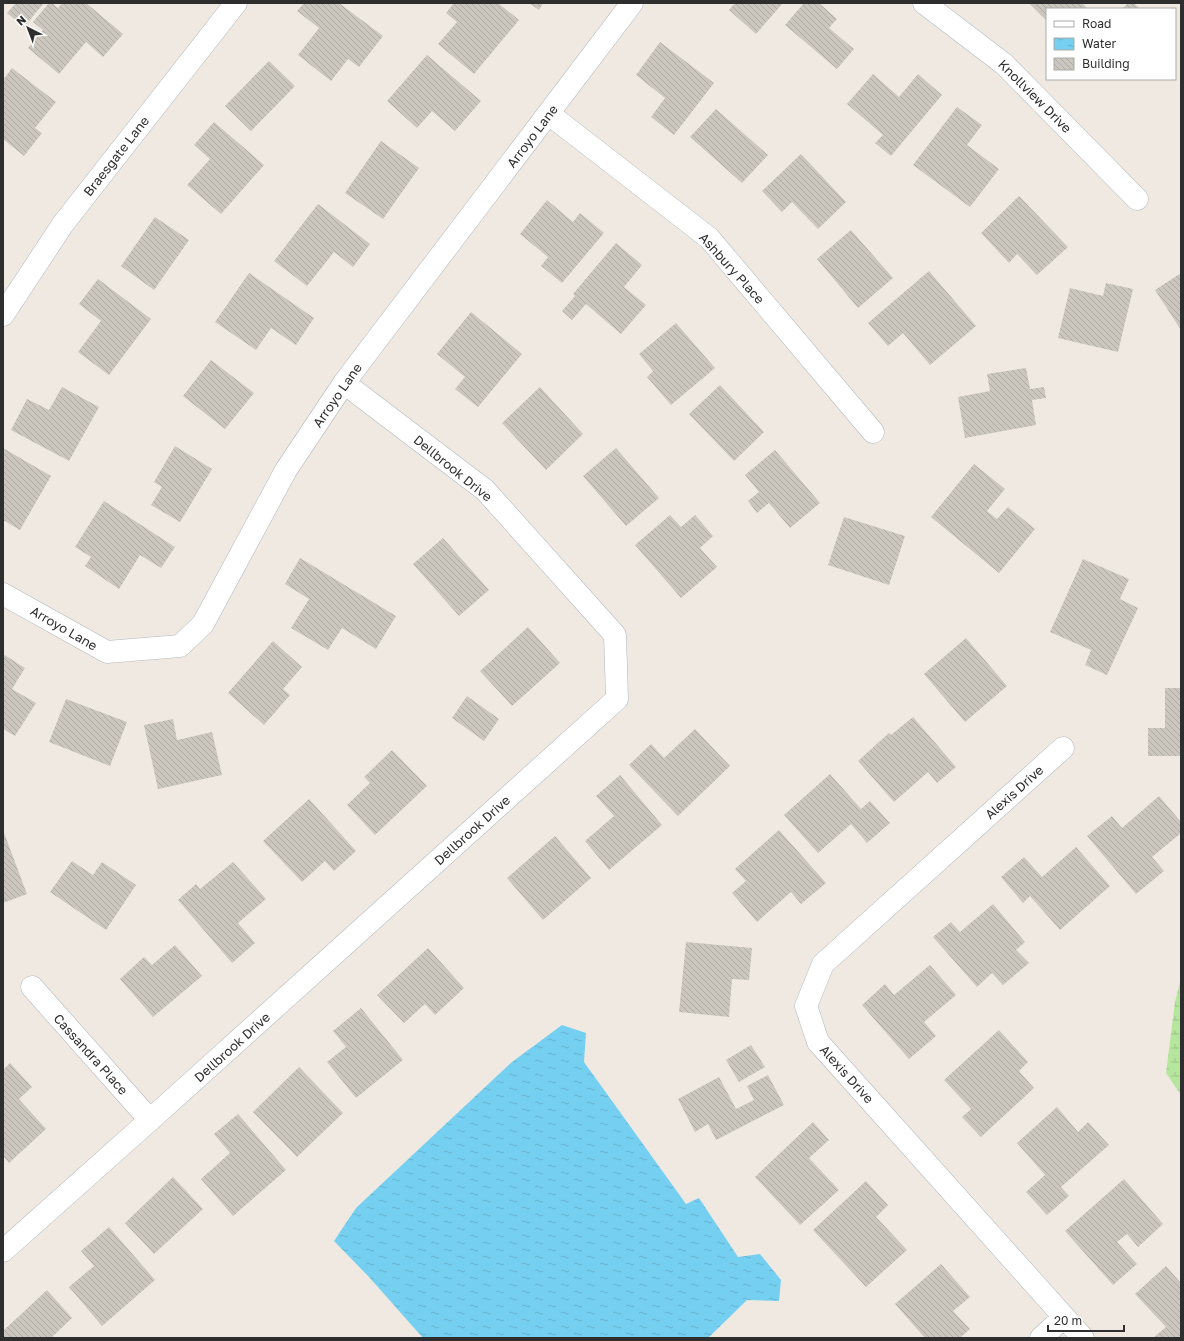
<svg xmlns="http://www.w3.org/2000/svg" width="1184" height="1341" font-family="'Golos Text',sans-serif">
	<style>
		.wetland { fill: url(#wetland-marsh) }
		.water { fill: url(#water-ripples) }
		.building { fill: url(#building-back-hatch) }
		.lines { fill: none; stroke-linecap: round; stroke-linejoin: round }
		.street-casing { stroke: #b4b7c1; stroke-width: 23 }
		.street { stroke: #fff; stroke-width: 22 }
		.labels { text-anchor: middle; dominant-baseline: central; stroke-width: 3; stroke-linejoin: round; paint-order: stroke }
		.street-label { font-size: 13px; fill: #2e2e2e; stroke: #fff }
	</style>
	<defs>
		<pattern id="wetland-marsh" width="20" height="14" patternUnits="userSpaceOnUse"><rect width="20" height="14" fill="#b6e59e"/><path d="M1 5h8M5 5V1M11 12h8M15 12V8" fill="none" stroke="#9dc588"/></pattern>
		<pattern id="water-ripples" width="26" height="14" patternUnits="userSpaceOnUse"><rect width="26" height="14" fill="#75cff0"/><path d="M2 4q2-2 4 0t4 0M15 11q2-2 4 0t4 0" fill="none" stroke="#66b2ce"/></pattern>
		<pattern id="building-back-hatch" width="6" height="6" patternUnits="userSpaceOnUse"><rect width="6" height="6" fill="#cbc7bf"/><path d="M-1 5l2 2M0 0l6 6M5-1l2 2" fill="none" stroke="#afaba4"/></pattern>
	</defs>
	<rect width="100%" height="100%" fill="#efe9e1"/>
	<path class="wetland" d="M1181,978V1095L1166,1073L1175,1002Z"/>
	<path class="water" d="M562,1025L586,1033L584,1062L686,1204L699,1198L738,1257L760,1254L781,1280L779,1301L747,1300L708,1338H423L369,1277L334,1241L356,1208L512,1062Z"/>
	<path class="building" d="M16,3H44L24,27L7,13Z
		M49,3H52L58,8L62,3H86L123,34L103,57L86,42L59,74L28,48L43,30L33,22Z
		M304,3H339L383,36L359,67L348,59L331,81L298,55L319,28L297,11Z
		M454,3H498L519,20L474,74L438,44L457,22L446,13Z
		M529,3H543L539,10Z
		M733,3H783L756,34L729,10L734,4Z
		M804,3H819L837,19L829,28L854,49L837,69L785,25Z
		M1029,3H1082L1088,9H1047V21Z
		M1128,3H1134L1140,9H1122Z
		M660,42L714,83L674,135L651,117L665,98L636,75Z
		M427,55L481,101L455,131L432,111L417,128L387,101Z
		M269,61L295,86L251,131L225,106Z
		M12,68L56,102L35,128L42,133L24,156L3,139V80Z
		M873,74L899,97L918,74L942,95L891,156L875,143L883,135L847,104Z
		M957,107L982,125L967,145L999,169L970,207L913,165Z
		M716,109L768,155L742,183L690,137Z
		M214,122L264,165L221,214L187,185L210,159L194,145Z
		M381,141L419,168L383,219L345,193Z
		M801,154L846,202L818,229L792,202L782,212L762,191Z
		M1019,196L1068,247L1037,275L1017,254L1009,263L981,233Z
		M547,200L573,222L580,213L604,233L562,283L541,266L548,257L520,234Z
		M318,204L370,244L353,267L334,252L307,286L274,261Z
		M155,217L189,240L154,290L121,266Z
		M851,230L893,278L858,308L817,259Z
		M616,243L642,265L624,287L646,305L621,334L586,304L572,320L562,311L575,296L573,294Z
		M929,271L976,326L930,365L903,333L888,346L868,323Z
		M249,273L314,318L296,345L271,328L256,350L215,322Z
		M1181,273V330L1155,290Z
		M98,279L151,319L109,375L78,352L101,321L79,304Z
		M1106,283L1133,289L1118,352L1058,338L1070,288L1103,296Z
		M471,312L522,354L478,407L455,389L465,377L437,354Z
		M676,323L715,368L671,405L647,377L653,371L639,354Z
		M211,360L254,393L225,429L183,396Z
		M1026,368L1030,389L1044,387L1046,398L1032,400L1036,425L965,438L958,397L990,391L987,374Z
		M720,385L764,432L734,461L689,414Z
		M62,387L99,407L69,461L11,430L27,399L49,410Z
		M540,387L583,434L546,470L502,423Z
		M175,446L212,469L180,522L151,505L162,487L154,482Z
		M3,448L51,476L20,530L3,520Z
		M616,448L659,498L626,526L583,476Z
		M775,450L820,503L790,528L769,503L757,513L748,501L759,492L745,475Z
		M974,464L1005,489L987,511L997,519L1008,507L1035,529L999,573L931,517Z
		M104,501L175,547L161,568L140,555L119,589L85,566L91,557L75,547Z
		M670,515L681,527L695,515L713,536L700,548L717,567L681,598L635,545Z
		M844,517L905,536L889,585L828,565Z
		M443,538L489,590L459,616L413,564Z
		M300,558L396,616L376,649L342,628L328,650L291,628L309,599L285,584Z
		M1083,559L1129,579L1120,599L1138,608L1107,675L1085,665L1091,650L1050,632Z
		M528,627L560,663L512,706L480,671Z
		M966,638L1007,686L965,722L924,674Z
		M273,641L302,667L283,689L290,695L264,725L228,693Z
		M3,654L25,668L12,689L36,703L15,736L3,729Z
		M1165,688H1181V756H1148V728H1165Z
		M467,696L499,719L484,741L452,718Z
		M66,699L127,722L110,766L49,742Z
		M913,717L956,767L937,783L928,772L894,802L858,761L889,733L891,735Z
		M173,719L177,740L212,732L222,775L158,789L144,725Z
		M695,729L730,766L678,816L629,765L651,744L664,758Z
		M392,750L427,786L375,835L347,805L370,783L364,777Z
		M830,774L861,809L870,801L890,823L867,843L851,824L818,853L784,815Z
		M620,775L662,825L609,870L585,841L614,816L596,796Z
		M1159,796L1181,822V833L1152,857L1164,871L1136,894L1087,836L1112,816L1122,828Z
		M309,799L356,851L334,871L325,861L302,882L263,841Z
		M3,830L27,894L3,903Z
		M779,830L826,883L801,904L791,892L757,922L732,893L746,881L735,869Z
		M555,836L591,878L543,920L507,878Z
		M1076,847L1110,886L1060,930L1030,896L1023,903L1001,877L1024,857L1042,877Z
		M72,861L93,875L102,862L136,885L106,930L50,892Z
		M233,862L266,899L238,923L255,943L232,963L178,900L196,884L200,889Z
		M993,904L1025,942L1016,950L1029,963L1003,985L992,973L977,987L933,937L951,922L960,932Z
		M686,942L752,948L749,980L732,979L729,1017L679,1012Z
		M175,945L202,976L153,1017L120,979L144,957L152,965Z
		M428,948L464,988L435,1015L425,1004L404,1023L377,995Z
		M930,965L956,995L924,1022L936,1036L909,1059L862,1005L885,984L894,995Z
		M361,1008L403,1060L356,1098L327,1062L346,1047L333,1031Z
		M999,1030L1028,1062L1019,1071L1034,1088L981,1137L962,1117L971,1109L944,1080Z
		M751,1045L765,1067L739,1082L726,1060Z
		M10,1063L32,1087L19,1099L46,1129L9,1163L3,1156V1070Z
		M299,1067L343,1113L297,1157L253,1112Z
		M768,1075L784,1105L716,1140L708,1124L695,1132L678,1099L719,1077L736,1109L754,1100L747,1086Z
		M1057,1107L1078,1132L1088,1122L1109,1145L1061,1187L1069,1196L1047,1215L1026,1192L1045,1175L1017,1143Z
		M238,1114L286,1170L233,1216L201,1179L230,1153L214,1134Z
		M813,1122L829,1140L809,1158L839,1190L800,1225L755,1177Z
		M173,1177L203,1209L154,1254L125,1223Z
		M1124,1179L1163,1224L1138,1247L1127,1234L1117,1242L1137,1264L1113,1285L1065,1231Z
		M866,1181L888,1205L876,1217L907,1250L866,1287L813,1230Z
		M109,1227L155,1280L102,1326L69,1287L94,1266L81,1251Z
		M941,1264L970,1297L953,1311L970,1329L960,1338H925L895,1304Z
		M1166,1266L1181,1283V1338H1153L1166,1327L1135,1294Z
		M47,1290L72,1318L51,1338H3V1331Z"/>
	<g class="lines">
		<defs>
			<path id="street" d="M924,3L1004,64L1137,199
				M549,114L709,238L873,432
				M3,315L63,224L236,3
				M3,594L107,652L180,646L203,624L286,470L344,383L632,3
				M1063,748L823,964L806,1006L818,1042L1083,1338
				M32,987L150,1120
				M3,1251L150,1120L617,699L615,635L485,490L344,383
				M1041,1338L1064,1317"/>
		</defs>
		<use href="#street" class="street-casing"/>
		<use href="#street" class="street"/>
	</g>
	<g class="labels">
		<g class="street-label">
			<text transform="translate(1035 96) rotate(45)">Knollview Drive</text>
			<text transform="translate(532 136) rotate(-53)">Arroyo Lane</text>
			<text transform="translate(116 156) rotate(-52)">Braesgate Lane</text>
			<text transform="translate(732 268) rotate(48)">Ashbury Place</text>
			<text transform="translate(337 395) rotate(-55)">Arroyo Lane</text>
			<text transform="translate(453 468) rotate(39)">Dellbrook Drive</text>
			<text transform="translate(64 628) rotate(30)">Arroyo Lane</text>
			<text transform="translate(1014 792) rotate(-42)">Alexis Drive</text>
			<text transform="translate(472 830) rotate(-42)">Dellbrook Drive</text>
			<text transform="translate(232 1047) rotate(-42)">Dellbrook Drive</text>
			<text transform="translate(91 1054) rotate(48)">Cassandra Place</text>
			<text transform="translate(847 1074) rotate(48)">Alexis Drive</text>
		</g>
	</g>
	<rect width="1184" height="1341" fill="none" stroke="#2e2e2e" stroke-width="8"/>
	<rect x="1046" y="8" width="130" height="72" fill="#ffffff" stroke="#ababab"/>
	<rect x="1054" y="21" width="20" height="6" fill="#ffffff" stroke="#ababab"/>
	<text x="1082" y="28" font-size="12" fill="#2e2e2e">Road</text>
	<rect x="1054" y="38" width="20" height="12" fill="url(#water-ripples)" stroke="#ababab"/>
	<text x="1082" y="48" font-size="12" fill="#2e2e2e">Water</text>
	<rect x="1054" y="58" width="20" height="12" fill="url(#building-back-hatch)" stroke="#ababab"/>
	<text x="1082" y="68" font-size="12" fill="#2e2e2e">Building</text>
	<g transform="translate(28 28) rotate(318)" stroke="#ffffff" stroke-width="3" paint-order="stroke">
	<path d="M0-3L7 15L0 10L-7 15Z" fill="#2e2e2e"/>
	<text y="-6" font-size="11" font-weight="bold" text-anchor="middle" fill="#2e2e2e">N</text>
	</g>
	<path d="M1048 1325v6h76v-6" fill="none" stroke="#2e2e2e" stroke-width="2"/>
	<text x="1054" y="1325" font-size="12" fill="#2e2e2e" stroke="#ffffff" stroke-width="3" paint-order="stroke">20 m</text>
</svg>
